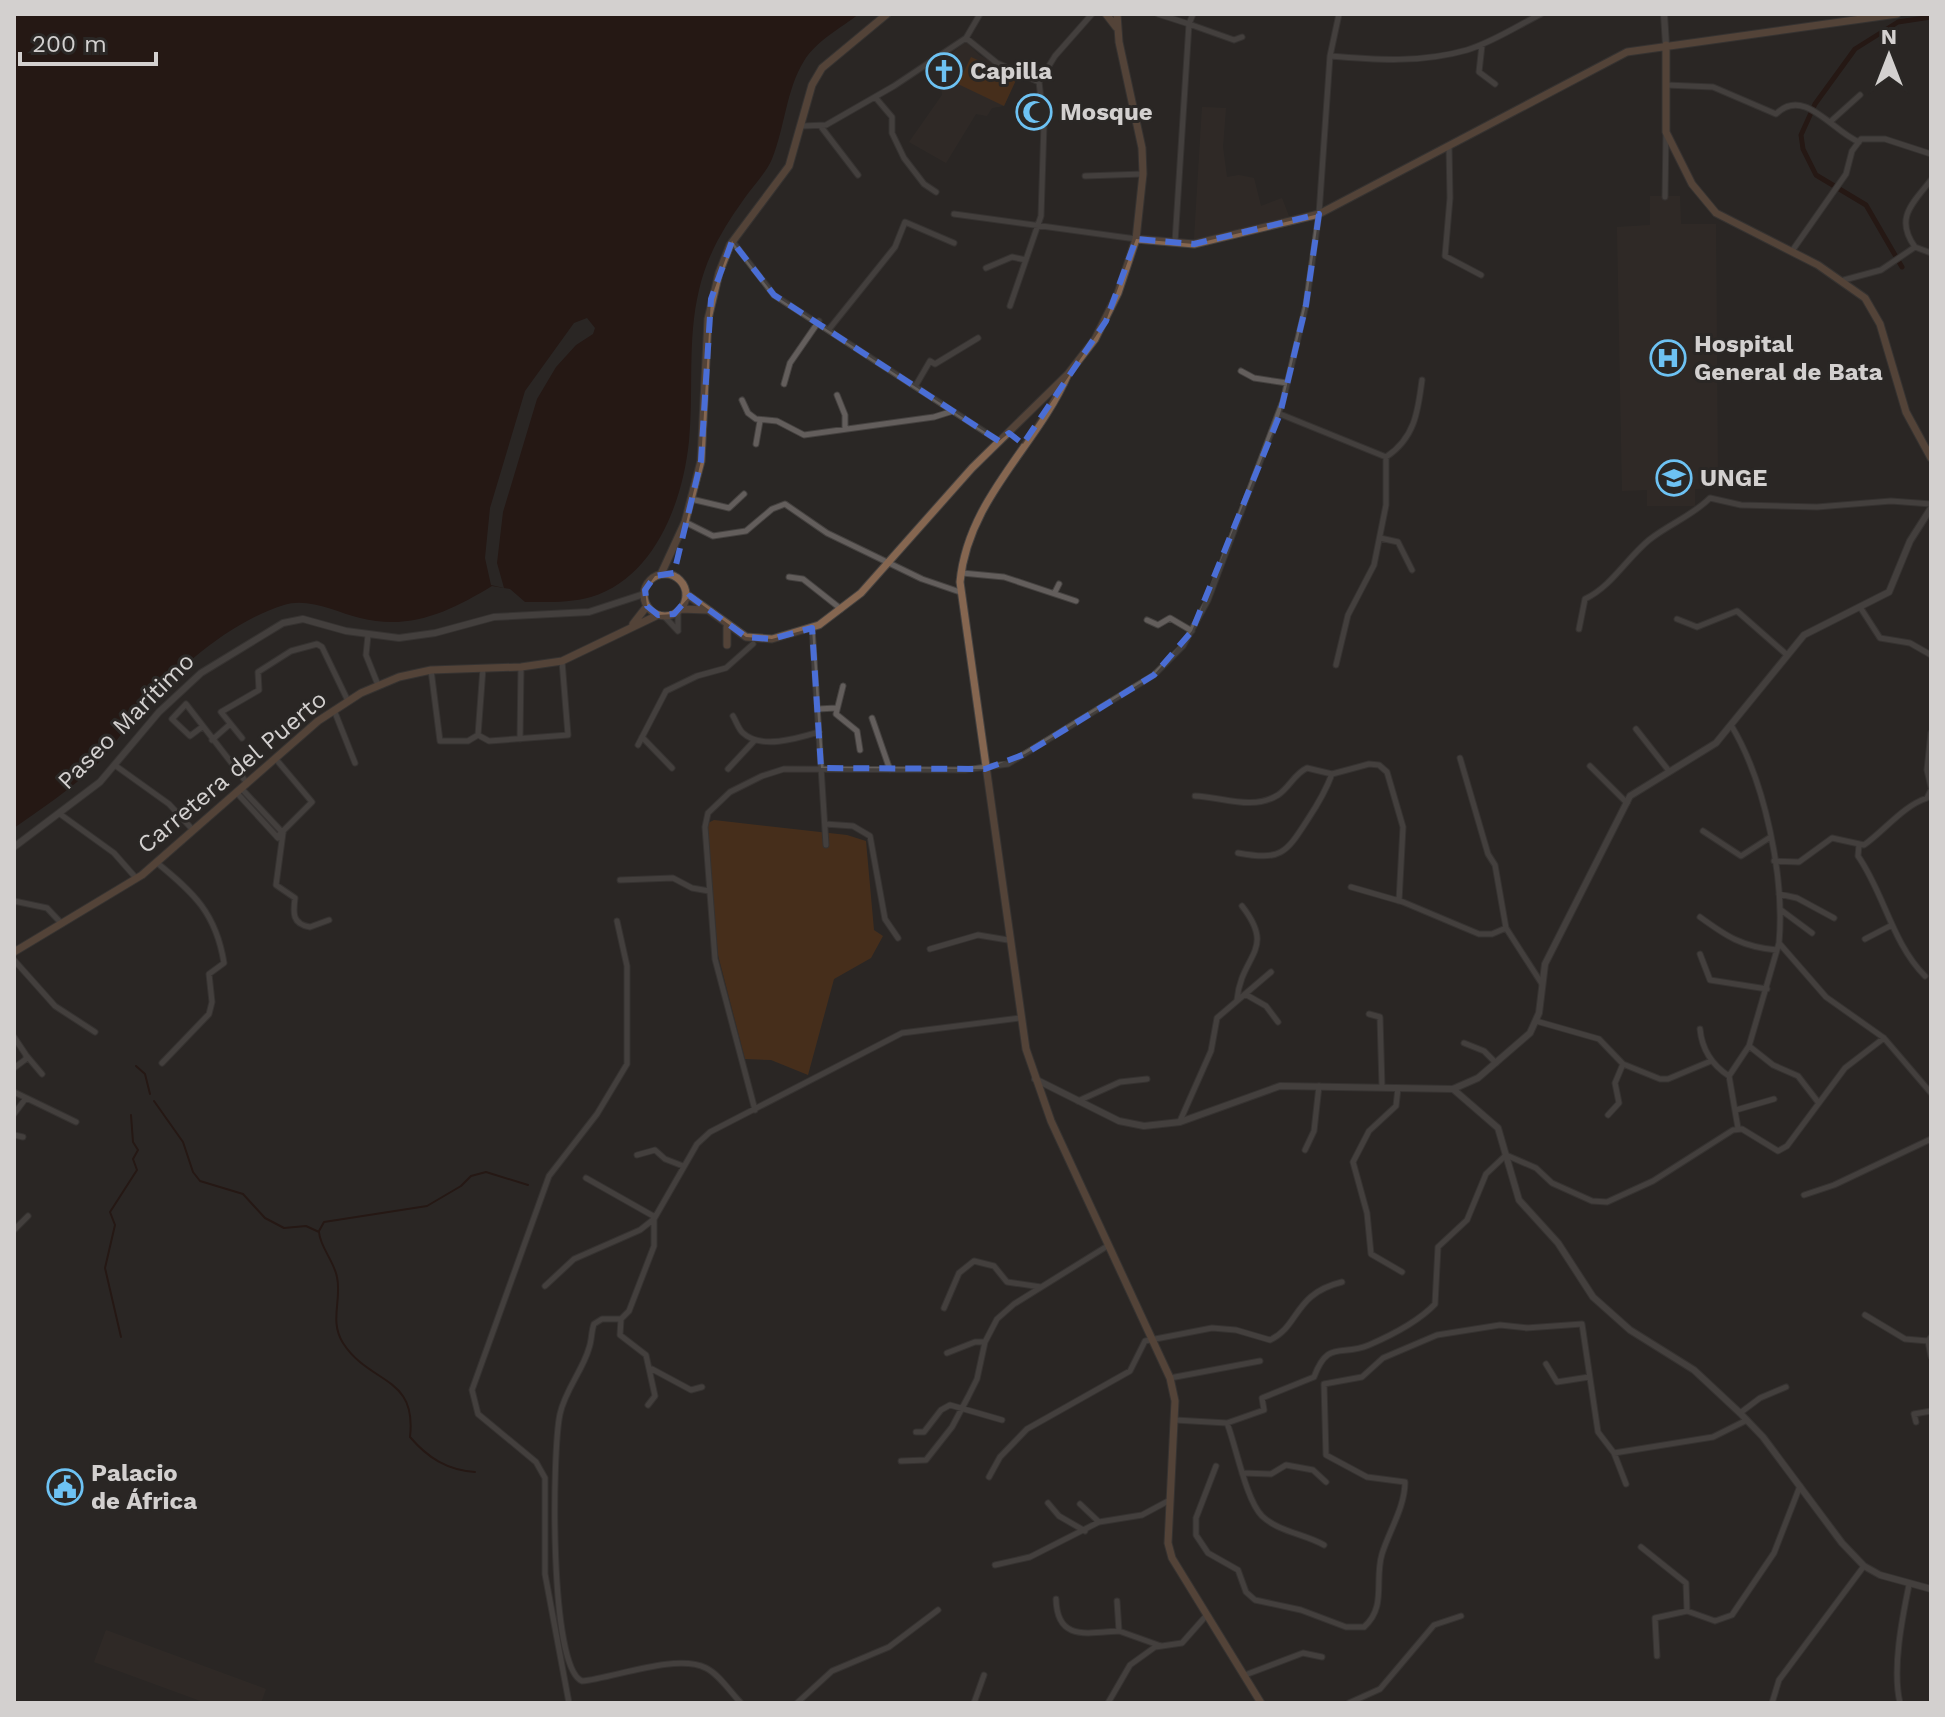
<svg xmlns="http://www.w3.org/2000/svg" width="1945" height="1717" font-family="'Work Sans',sans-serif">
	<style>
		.built { fill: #372e29 }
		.green { fill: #693811 }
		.water { fill: #200700 }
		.pier { fill: #2a2725 }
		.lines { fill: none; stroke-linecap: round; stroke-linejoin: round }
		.stream { stroke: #200700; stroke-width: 2 }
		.canal { stroke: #200700; stroke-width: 5 }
		.minor-casing { stroke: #454240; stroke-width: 7 }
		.tertiary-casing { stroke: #454240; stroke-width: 8 }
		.secondary-casing { stroke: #454240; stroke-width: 9 }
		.minor { stroke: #635e5c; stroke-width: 5 }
		.tertiary { stroke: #635e5c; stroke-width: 6 }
		.secondary { stroke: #856650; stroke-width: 7 }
		.marked { fill: none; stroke: #4a6ed6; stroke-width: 6; stroke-dasharray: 16 10; stroke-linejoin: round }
		.labels { text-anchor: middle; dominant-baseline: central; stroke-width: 6; stroke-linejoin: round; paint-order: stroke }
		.poi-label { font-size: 24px; font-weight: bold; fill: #d3d0cf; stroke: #2a2725; text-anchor: start }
		.street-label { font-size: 24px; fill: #d3d0cf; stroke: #2a2725 }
	</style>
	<rect width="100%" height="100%" fill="#2a2725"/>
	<path class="built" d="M966,42L979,55L1017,76L1004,106L992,108L987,116L976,114L946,163L909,142L942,95L941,85L929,71Z
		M1202,107L1226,108L1223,147L1227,177L1239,175L1254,178L1261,206L1282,198L1290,219L1194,239Z
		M1650,196H1680L1681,224H1716L1718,488L1695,489V506H1647V490L1622,491L1617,227L1650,225Z
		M106,1630L266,1689L261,1703H206L94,1662Z"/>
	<path class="green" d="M971,57L1017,78L1004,106L958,84Z
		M714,820L847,835L866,841L874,930L883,936L871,958L834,979L808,1075L771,1060L745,1059L718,955L708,840V823Z"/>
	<path class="water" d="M14,14H859C841,28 816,41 804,61C786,90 785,127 772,159C766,173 753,186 744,199C724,227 707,255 699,290C687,340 694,391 689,441C683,501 655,578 591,597C570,603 547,602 525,602L510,589L492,586C451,611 410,631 360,618C336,612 308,597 284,605C230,622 179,667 142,708C126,726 113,748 96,765C71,789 43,808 14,828Z"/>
	<path class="pier" d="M587,318L595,328L593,334L576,345L556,367L537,399L503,512L497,563L504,588L491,585L485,558L490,508L525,391L574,323Z"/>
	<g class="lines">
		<path class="stream" d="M136,1066L145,1074L150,1094
			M154,1101L183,1142L193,1172L200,1181L243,1194L265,1218L284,1228L306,1226L319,1232C320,1247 334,1261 337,1277C342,1300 329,1321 343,1343C370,1385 417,1375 410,1437C428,1458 447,1470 475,1472
			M319,1231L324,1222L427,1206L461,1186L471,1176L486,1172L528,1185
			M121,1337L105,1268L115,1225L110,1212L137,1170L133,1159L138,1150L133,1142L131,1115"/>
		<path class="canal" d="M1902,267L1866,205L1816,175L1803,149L1801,135L1815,104L1855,49L1898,22L1931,17"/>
		<defs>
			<path id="minor" d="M1158,14L1189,24L1175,242
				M1193,14L1189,24L1234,40L1242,37
				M966,38L997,63L1039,82
				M1482,45L1479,72L1495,84
				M1330,56C1376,60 1422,63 1467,50C1493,42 1517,26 1541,14
				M1666,85L1713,87L1776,114C1804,86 1833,132 1859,142
				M875,97L892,117V133L904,158L924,184L936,192
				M1830,122L1860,95
				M803,126L826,125L894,86L966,38L980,14
				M822,128L858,175
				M1449,146L1450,198L1445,256L1481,275
				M1085,176L1143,174
				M1665,197L1666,133
				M954,214L1136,239
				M733,242L774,295L999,441
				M1915,247L1931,253
				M1792,251L1846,174L1852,151L1861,139H1885L1931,154
				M986,268L1012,257L1026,260
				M1844,280L1881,270L1915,247C1894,218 1913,203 1931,180
				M1010,306L1041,216L1044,124L1039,82L1055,56L1092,14
				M830,328L895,247L905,222L954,243
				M1241,371L1254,378L1287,383
				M784,384L790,363L819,321
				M916,385L930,361L935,364L978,338
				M837,395L845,415V428
				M742,400L748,413L756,419L777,421L804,435L934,417L953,411
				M1280,414L1386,457C1415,438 1418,411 1422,380
				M756,444L760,421
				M691,499L729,508L744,494
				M685,522L713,536L746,531L772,509L785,504L827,533L922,579L960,592
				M1380,538L1398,542L1412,570
				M962,573L1004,577L1076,601
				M789,577L803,579L841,609
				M1055,592L1059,584
				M1860,607L1880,638L1910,643L1931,655
				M664,616L678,631
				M1677,619L1697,627L1737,611L1786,654
				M1147,620L1158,625L1170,618L1192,631
				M812,628L826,845
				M1579,629L1585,599C1612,586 1626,559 1649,540C1669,524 1692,516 1710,498L1741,505L1817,507L1891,501L1931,504
				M678,630V611
				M368,635L366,655L378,685
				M1336,665L1348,615L1374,565L1386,505V457
				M431,670L440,741H468L478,735
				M843,686L836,714L857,731L860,750
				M818,709L836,708
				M334,710L355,763
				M733,716C736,721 739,730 743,733C761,750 799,738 819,732
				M872,718L890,770
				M1731,725C1765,781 1785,878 1779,943L1826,997L1884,1038L1931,1093
				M202,727L190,736L172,719L186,704L247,783
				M1636,729L1669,771
				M1931,733L1927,770L1931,787
				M478,735L489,741L568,735L562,661
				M478,735L483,668
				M642,737L672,768
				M242,738L221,712L259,690L258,672L291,651L317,644L322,647L348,701
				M520,739L521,667
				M212,740L229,725
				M638,745L666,691L697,676L726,668L753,644
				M275,758L312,802L277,837
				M1460,758L1488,854L1495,865L1506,928L1542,984
				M116,766L169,804L193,830
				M1590,766L1627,803
				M728,769L755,740
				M241,788L283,833
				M236,792L278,838
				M1195,796C1223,797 1252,811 1278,795C1290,787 1294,774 1307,768L1332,774L1369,764L1379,765L1387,772L1403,827L1399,901
				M60,814L114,853L136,878
				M825,824L853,826L870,836L885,919L898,938
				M1703,831L1741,856L1769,838
				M283,833L276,885L295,898C293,913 292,924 310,927L329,920
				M1859,845L1858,856C1884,893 1892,943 1925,976
				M1238,853C1282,861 1286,853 1308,819C1318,804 1326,790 1332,774
				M1774,861L1799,862L1832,838L1864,845C1885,830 1903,806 1927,798L1931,790
				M156,862C194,893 216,913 224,963L209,974L212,1002L209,1014L162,1063
				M620,880L673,878L692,888L709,891
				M1351,887L1403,902L1479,934H1492L1506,928
				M1779,894L1797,898L1834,918
				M14,901L47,908L62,924
				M1781,910L1812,933
				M1700,917C1726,936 1742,947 1777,950
				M1865,939L1892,925
				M930,949L978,935L1008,940
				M1700,954L1710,980L1767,989
				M14,960L55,1006L95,1032
				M1245,994L1266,1006L1278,1022
				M1237,1000C1241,954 1277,951 1242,906
				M1369,1014L1380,1017L1382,1087
				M1536,1021L1599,1039L1623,1064L1660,1079H1668L1711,1061
				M1700,1029C1702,1050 1712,1065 1729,1076
				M14,1037L26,1055V1059L14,1068
				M1464,1043L1484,1051L1496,1063
				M1749,1046L1773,1065L1798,1076L1818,1102
				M26,1055L42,1074
				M1398,1088L1396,1106L1369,1131L1353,1162L1367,1213L1371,1254L1402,1272
				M14,1092L76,1122
				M1078,1101L1120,1082L1147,1079
				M755,1110L715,959L705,827L708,813L730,792L762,776L784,769L965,770L1008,764L1154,675L1183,646L1208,600L1283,401L1306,305L1319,214L1330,56L1339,14
				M1736,1110L1774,1099
				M14,1114L26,1098
				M1608,1115L1619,1103L1615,1083L1623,1064
				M1180,1121L1211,1051L1217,1018L1271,972
				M1738,1128L1729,1076L1749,1046L1779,943
				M14,1135L23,1137
				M1305,1150L1314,1131L1319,1086
				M637,1155L655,1150L665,1159L683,1166
				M586,1178L655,1217
				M1804,1195L1834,1185L1931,1139
				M14,1230L28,1216
				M545,1286L574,1259L640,1230L654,1219L697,1144L710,1132L902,1033L1020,1018
				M944,1308L959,1273L974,1261L994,1266L1007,1282L1041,1287
				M1865,1315L1905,1339L1928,1341
				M621,1319H602L594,1324C591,1332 592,1340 589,1348C583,1370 565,1390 560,1414C552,1451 549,1668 582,1681C614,1678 676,1653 706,1668C720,1675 730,1692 741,1703
				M1526,1328L1582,1324L1598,1432L1614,1453L1626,1484
				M1931,1337L1928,1341L1931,1356
				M947,1353L975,1342H985
				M1546,1364L1557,1382L1589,1377
				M652,1369L691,1390L702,1387
				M1170,1378L1260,1361
				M648,1405L655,1396L646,1355L620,1335L621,1319L629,1311L654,1246V1220
				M1740,1413L1760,1398L1786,1387
				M1175,1420L1227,1423L1264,1410L1262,1398L1314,1377C1328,1339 1341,1357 1369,1345C1392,1335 1418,1322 1435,1304L1438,1247L1467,1220L1486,1174L1506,1155L1536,1168L1552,1183L1592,1201L1607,1202L1653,1181L1733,1130L1742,1129L1778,1151L1787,1146L1845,1068L1884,1038
				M1916,1422L1914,1414L1931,1411
				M1227,1423C1236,1446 1246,1500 1262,1516C1279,1532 1305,1534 1324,1545
				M916,1432H924L941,1410L950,1405L1002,1420
				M1614,1453L1713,1437L1747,1420
				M901,1461L926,1460L952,1427L968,1397L977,1379L985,1342L997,1319L1014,1304L1109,1245
				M1216,1466L1196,1518V1535L1208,1553L1238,1570L1246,1592L1255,1600L1301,1610L1346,1627H1364C1387,1607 1374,1580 1382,1554C1389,1531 1405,1507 1405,1482L1367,1477L1326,1455L1324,1384L1362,1377L1383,1358L1437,1335L1500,1325L1528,1328
				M1242,1473L1271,1474L1286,1465L1313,1470L1326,1482
				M989,1477L1000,1457L1027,1429L1130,1371L1145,1341L1212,1328L1236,1330L1270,1340C1300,1326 1293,1294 1342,1282
				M1048,1503L1059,1516L1085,1531
				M1080,1504L1099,1522
				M1641,1547L1686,1583L1687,1611
				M995,1565L1030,1557L1099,1522L1142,1515L1170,1500
				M1056,1599C1057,1641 1086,1633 1119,1631
				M1117,1601L1119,1631L1161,1646
				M1657,1656L1655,1618L1687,1611L1715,1621L1732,1615L1774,1553L1800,1486
				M1245,1675L1303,1653L1322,1657
				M569,1703L545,1574V1478L536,1462L478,1414L472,1390L549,1176L597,1114L627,1064V966L617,921
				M797,1703L832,1671L889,1647L938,1610
				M974,1703L984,1675
				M1108,1703L1130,1665L1155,1647L1182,1643L1205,1617
				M1349,1703L1380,1689L1434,1625L1461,1616
				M1772,1703L1779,1680L1864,1566
				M1900,1703C1892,1669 1902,1619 1909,1585"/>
			<path id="tertiary" d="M1664,14L1666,45
				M14,847L100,782L159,712L201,673L283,623L303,619L346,631L399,638L435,633L494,617L589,612L644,594
				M1035,1079L1119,1121L1144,1126L1180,1122L1280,1086L1453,1089L1478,1078L1530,1033L1539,1013L1545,964L1630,796L1716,743L1804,635L1889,592L1910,541L1931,508
				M1453,1089L1498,1128L1519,1200L1558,1243L1593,1297L1630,1330L1694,1370L1740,1413L1763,1437L1842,1543L1864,1566L1880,1575L1931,1589"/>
			<path id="secondary" d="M1106,14L1116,27
				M1666,45V132L1692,184L1716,213L1818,265L1865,298L1880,324L1906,412L1931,458
				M1136,239L1194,244L1319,214L1627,52L1897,14
				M1068,374C1037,446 968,498 960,582L1026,1049L1051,1121L1170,1378L1175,1401L1168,1543L1172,1558L1261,1703
				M661,574L685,522L701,461L708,319L719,273L730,245L789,166L812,85L822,68L887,14
				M644 595a21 21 0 1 1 42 0a21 21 0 1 1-42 0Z
				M686,594L746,637L772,639L819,625L861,593L972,468L1068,374L1095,339L1118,293L1136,239L1143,174L1142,148L1119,42L1117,14
				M681,609L707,610
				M633,624L647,606
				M727,645V627
				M14,952L142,875L318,721L361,693L399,677L431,670L521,667L562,661L658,615"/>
		</defs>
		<use href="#minor" class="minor-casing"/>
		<use href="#tertiary" class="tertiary-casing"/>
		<use href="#secondary" class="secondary-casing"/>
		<use href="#minor" class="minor"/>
		<use href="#tertiary" class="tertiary"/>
		<use href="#secondary" class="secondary"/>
	</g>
	<path d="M0 0H1945V1717H0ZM1319,214L1306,305L1280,414L1192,631L1154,675L1025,754L985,769L821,768L812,628L772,639L746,637L690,596L674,614L658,615L647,606L645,590L655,576L674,573L701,461L711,299L732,241L774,295L999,441L1009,433L1023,444L1106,321L1136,239L1194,244Z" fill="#2a2725" fill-opacity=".55" fill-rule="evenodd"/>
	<path class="marked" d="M1319,214L1306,305L1280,414L1192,631L1154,675L1025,754L985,769L821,768L812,628L772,639L746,637L690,596L674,614L658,615L647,606L645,590L655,576L674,573L701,461L711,299L732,241L774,295L999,441L1009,433L1023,444L1106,321L1136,239L1194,244Z"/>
	<defs>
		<symbol id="church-ring" viewBox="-11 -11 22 22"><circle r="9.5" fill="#2a2725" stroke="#6dc2f3" stroke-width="1.5"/><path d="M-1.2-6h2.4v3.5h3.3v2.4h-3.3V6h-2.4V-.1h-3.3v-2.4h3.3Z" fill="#6dc2f3"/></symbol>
		<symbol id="mosque-ring" viewBox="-11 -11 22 22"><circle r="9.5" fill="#2a2725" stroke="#6dc2f3" stroke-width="1.5"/><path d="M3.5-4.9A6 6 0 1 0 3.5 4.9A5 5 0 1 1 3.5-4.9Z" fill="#6dc2f3"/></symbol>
		<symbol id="hospital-ring" viewBox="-11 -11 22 22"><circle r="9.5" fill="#2a2725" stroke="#6dc2f3" stroke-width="1.5"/><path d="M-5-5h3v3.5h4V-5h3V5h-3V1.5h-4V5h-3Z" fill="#6dc2f3"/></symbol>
		<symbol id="university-ring" viewBox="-11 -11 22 22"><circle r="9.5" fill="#2a2725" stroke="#6dc2f3" stroke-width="1.5"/><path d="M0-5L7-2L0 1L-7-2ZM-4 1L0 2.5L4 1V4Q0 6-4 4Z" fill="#6dc2f3"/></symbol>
		<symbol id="civic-ring" viewBox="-11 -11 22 22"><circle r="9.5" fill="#2a2725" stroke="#6dc2f3" stroke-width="1.5"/><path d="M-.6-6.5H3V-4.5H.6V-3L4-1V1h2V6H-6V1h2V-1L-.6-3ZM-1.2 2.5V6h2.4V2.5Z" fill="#6dc2f3"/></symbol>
	</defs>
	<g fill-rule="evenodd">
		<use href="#church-ring" x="924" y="51" width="40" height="40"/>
		<use href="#mosque-ring" x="1014" y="92" width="40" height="40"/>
		<use href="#hospital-ring" x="1648" y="338" width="40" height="40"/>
		<use href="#university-ring" x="1654" y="458" width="40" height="40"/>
		<use href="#civic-ring" x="45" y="1467" width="40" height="40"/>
	</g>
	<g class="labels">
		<g class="poi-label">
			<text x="970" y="71">Capilla</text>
			<text x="1060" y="112">Mosque</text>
			<text x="1694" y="344">Hospital<tspan x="1694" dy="28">General de Bata</tspan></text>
			<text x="1700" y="478">UNGE</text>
			<text x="91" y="1473">Palacio<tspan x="91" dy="28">de África</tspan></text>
		</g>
		<g class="street-label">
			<text transform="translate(126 721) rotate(-45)">Paseo Marítimo</text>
			<text transform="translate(232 772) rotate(-40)">Carretera del Puerto</text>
		</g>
	</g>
	<rect width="1945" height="1717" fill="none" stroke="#d3d0cf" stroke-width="32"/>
	<g transform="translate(1889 56)" stroke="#2a2725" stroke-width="6" paint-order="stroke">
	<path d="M0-6L14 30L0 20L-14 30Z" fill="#d3d0cf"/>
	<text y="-12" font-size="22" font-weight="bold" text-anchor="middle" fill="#d3d0cf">N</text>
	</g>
	<path d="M20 52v12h136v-12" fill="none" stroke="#d3d0cf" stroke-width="4"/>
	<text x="32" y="52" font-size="24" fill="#d3d0cf" stroke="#2a2725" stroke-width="6" paint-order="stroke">200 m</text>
</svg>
